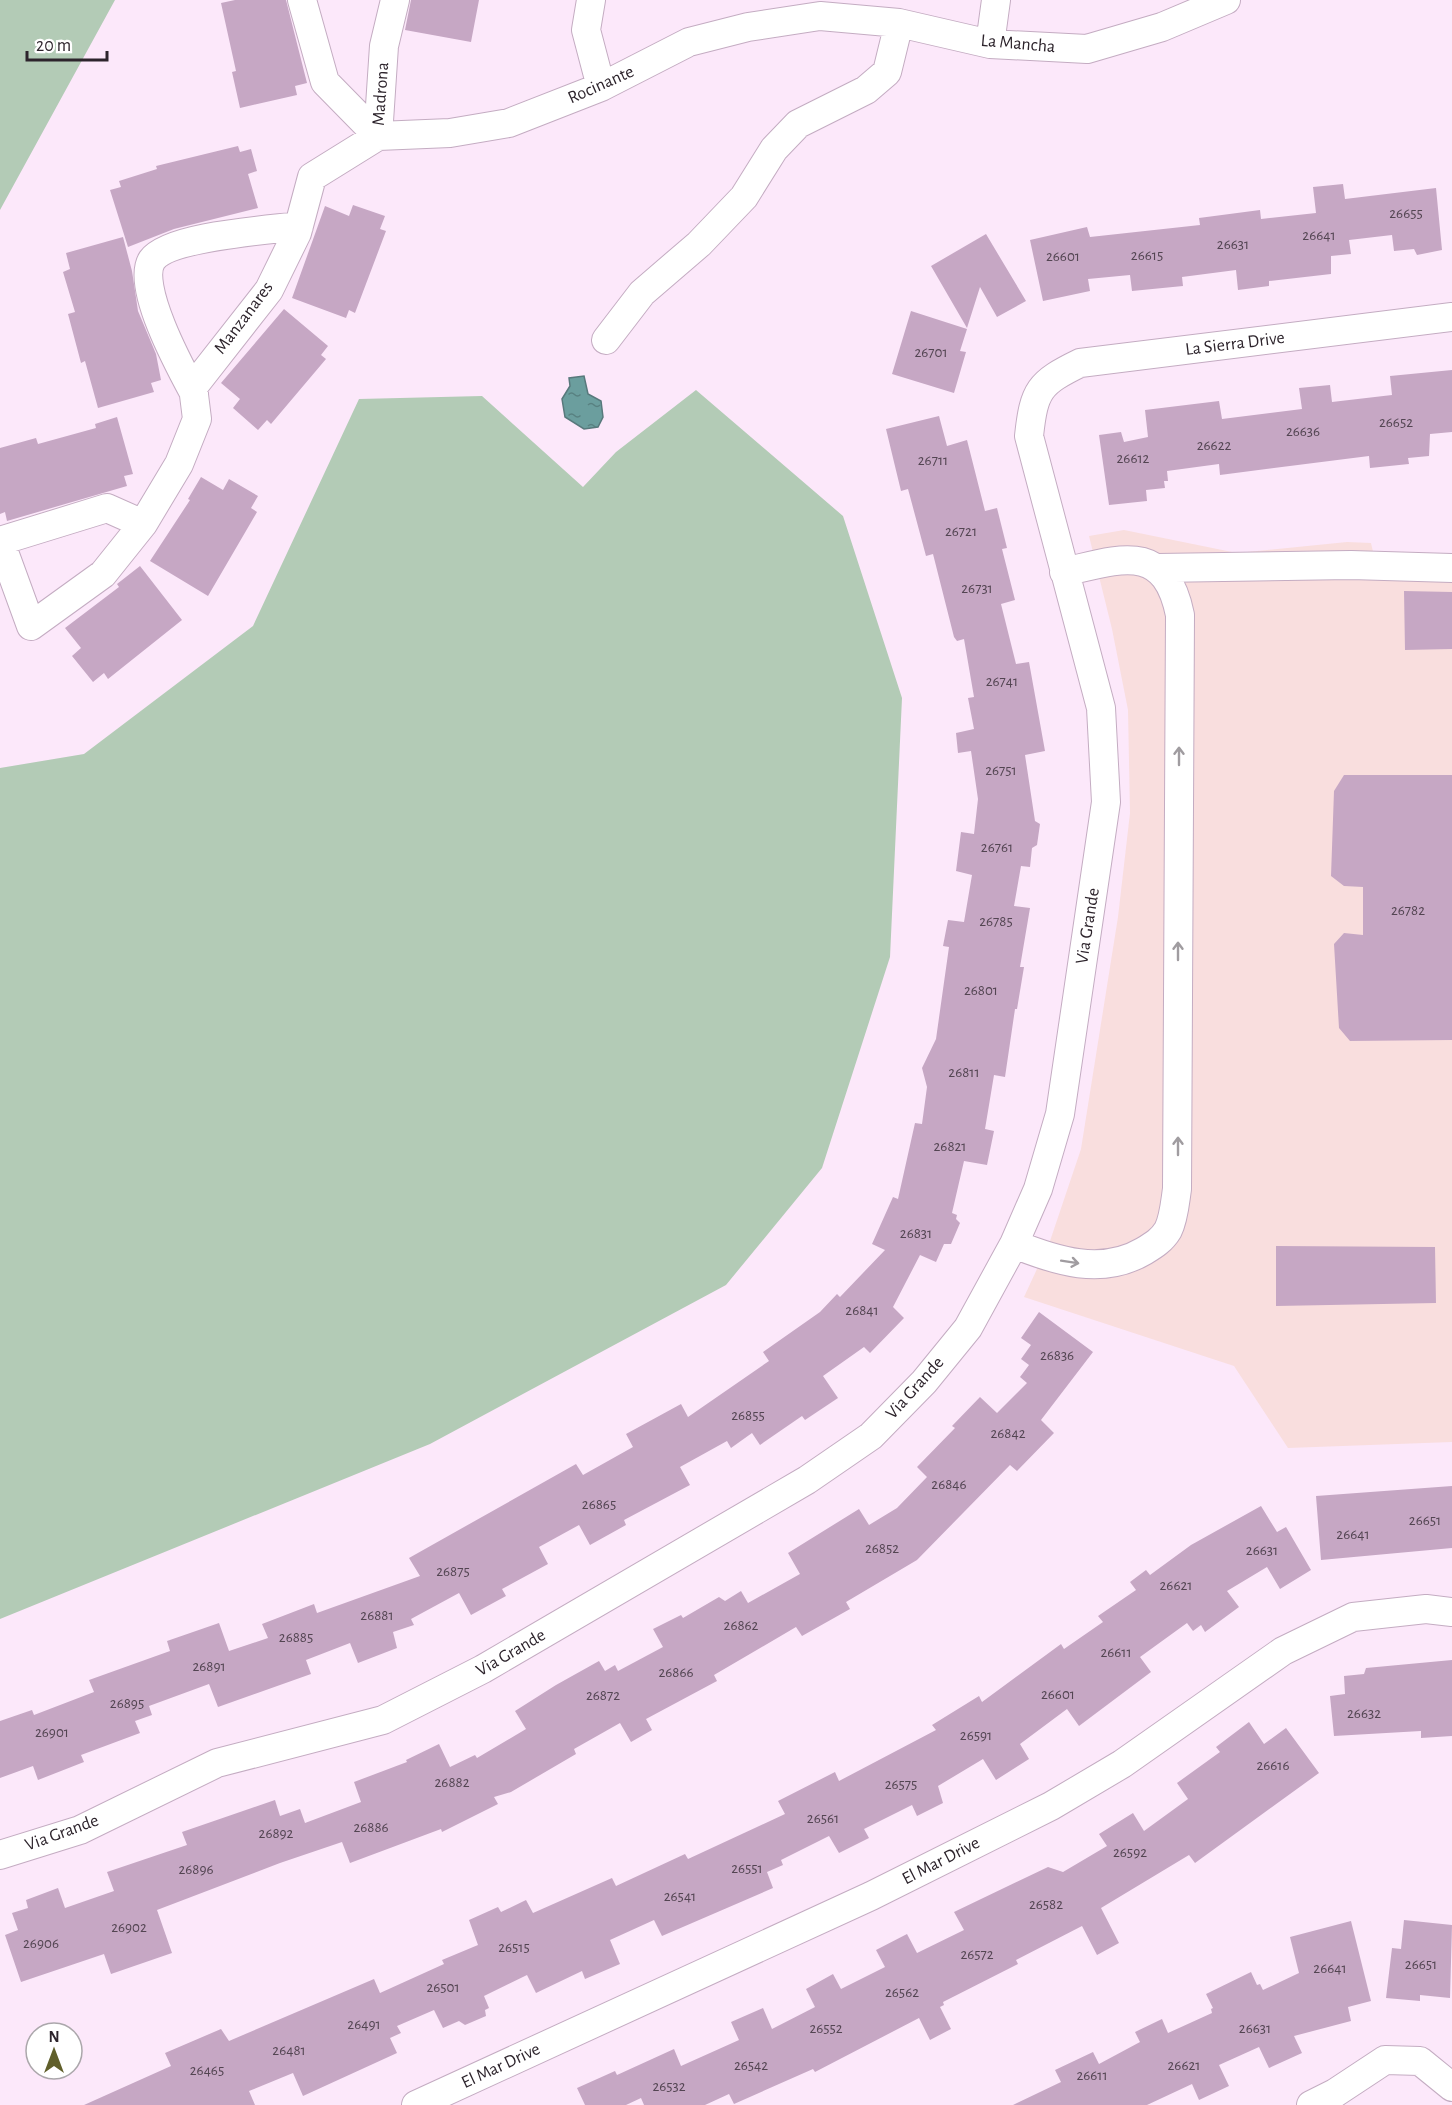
<svg xmlns="http://www.w3.org/2000/svg" width="1452" height="2105" font-family="'Alegreya Sans',sans-serif">
	<style>
		.education { fill: #f9dede }
		.green { fill: #b3cbb6 }
		.water { fill: url(#water-ripples); stroke: #58797c; stroke-width: 1.5 }
		.building { fill: #c6a7c4 }
		.lines { fill: none; stroke-linecap: round; stroke-linejoin: round }
		.minor-casing { stroke: #c4acc2; stroke-width: 30 }
		.minor { stroke: #fff; stroke-width: 28 }
		.oneway { stroke: #a09ca0 }
		.labels { text-anchor: middle; dominant-baseline: central; stroke-width: 5; stroke-linejoin: round; paint-order: stroke }
		.number-label { font-size: 15px; fill: #534552 }
		.street-label { font-size: 18px; fill: #2d242c; stroke: #fff }
	</style>
	<defs>
		<pattern id="water-ripples" width="26" height="14" patternUnits="userSpaceOnUse" patternTransform="scale(1.5)"><rect width="26" height="14" fill="#6b9e9e"/><path d="M2 4q2-2 4 0t4 0M15 11q2-2 4 0t4 0" fill="none" stroke="#588181"/></pattern>
	</defs>
	<rect width="100%" height="100%" fill="#fce8fa"/>
	<path class="education" d="M1124,530L1237,553L1347,542L1371,543L1374,556L1452,559V1442L1288,1448L1234,1366L1024,1297L1050,1241L1081,1149L1118,917L1130,813L1128,710L1112,629L1089,536Z"/>
	<path class="green" d="M0,0H115L0,210Z
		M696,390L843,516L902,698L890,957L822,1168L726,1285L430,1444L0,1619V768L84,754L253,626L359,399L482,396L583,487L616,452Z"/>
	<path class="water" d="M584,376L588,394L601,401L603,417L598,427L584,429L565,417L562,399L570,386L569,378Z"/>
	<path class="building" d="M235,0H286L307,83L295,86L297,95L240,108L232,72L236,71L221,3Z
		M411,0H479L471,42L405,30Z
		M238,146L240,152L251,149L257,171L248,174L258,208L174,229L128,247L110,190L121,187L119,181L157,169L156,166Z
		M1343,184L1345,199L1436,188L1442,250L1417,255L1414,249L1394,251L1392,235L1349,240L1351,254L1331,256V274L1269,281V286L1238,290L1236,270L1182,277L1183,286L1132,291L1130,275L1088,279L1090,291L1043,301L1030,240L1087,227L1090,237L1200,225L1199,218L1260,210L1261,219L1316,213L1313,187Z
		M353,205L385,216L380,229L386,231L355,313L349,310L346,318L292,298L325,206L349,216Z
		M986,234L1026,301L997,317L980,287L967,328L931,266Z
		M123,237L132,271L138,311L156,354L161,380L151,383L154,392L98,408L85,361L81,363L68,314L75,312L63,272L70,269L66,253Z
		M284,309L328,346L321,355L326,359L271,424L267,420L258,430L233,408L240,399L221,383Z
		M911,311L967,329L960,351L966,352L954,393L892,374Z
		M1452,370V432L1430,434L1429,456L1408,458L1409,464L1370,468L1369,456L1220,475L1219,464L1167,471L1168,481H1164L1165,488L1146,490L1147,501L1109,505L1099,435L1121,432L1124,442L1148,437L1145,410L1219,401L1222,419L1302,409L1299,388L1330,385L1332,402L1392,395L1390,376Z
		M939,416L947,446L967,440L985,511L997,508L1007,548L1002,549L1015,600L1001,604L1016,664L1029,662L1045,751L1025,755L1035,821L1040,824L1037,845L1032,848L1030,867L1021,866L1014,906L1030,908L1020,967H1024L1017,1009H1015L1005,1077L994,1075L985,1129L994,1131L987,1165L964,1161L952,1213L957,1215L956,1219L960,1223L951,1244H944L936,1262L920,1255L893,1307L904,1318L870,1353L864,1347L823,1376L838,1398L805,1420L802,1416L760,1445L752,1433L731,1448L727,1441L680,1467L690,1485L624,1520L626,1525L590,1545L579,1525L539,1547L548,1564L502,1589L506,1596L471,1615L459,1593L411,1619L414,1625L393,1632L397,1648L358,1663L350,1643L306,1660L311,1674L218,1707L209,1684L149,1706L152,1715L135,1721L140,1733L81,1755L84,1762L38,1780L33,1766L0,1778V1721L32,1710L34,1715L94,1692L89,1680L170,1651L167,1641L219,1623L229,1651L268,1638L262,1624L314,1604L317,1613L420,1576L409,1558L576,1464L583,1475L633,1447L626,1434L681,1404L688,1417L769,1361L763,1352L820,1312L837,1294L840,1297L885,1250L872,1244L893,1197L898,1199L915,1123L922,1124L927,1087L922,1068L936,1039L949,947L943,946L948,920L964,922L972,875L956,871L961,832L974,834L978,799L971,751L958,753L956,733L974,729L968,698L974,697L964,639L957,641L954,637L933,554L926,556L908,489L901,491L886,429Z
		M117,417L133,474L124,476L127,486L7,521L5,512L0,514V448L36,438L38,444L96,428L95,424Z
		M201,477L223,490L229,479L258,496L251,508L257,512L208,596L150,561L190,500L188,499Z
		M140,566L182,620L108,679L104,673L93,682L72,656L81,648L65,628L119,587L117,584Z
		M1404,591L1452,592V649L1405,650Z
		M1344,775H1452V1040L1350,1041L1339,1028L1334,944L1344,933L1363,935V887L1344,886L1331,876L1334,791Z
		M1276,1246L1435,1247L1436,1303L1276,1306Z
		M1039,1312L1093,1352L1041,1420L1054,1433L1017,1471L1010,1465L917,1560L846,1602L850,1609L802,1636L796,1627L714,1675L717,1681L646,1719L652,1730L631,1742L620,1723L574,1749L576,1754L511,1792L494,1797L498,1804L442,1832L441,1829L350,1863L342,1842L280,1863L157,1910L172,1953L111,1974L104,1954L21,1982L5,1935L18,1930L12,1913L28,1908L26,1900L58,1888L65,1908L114,1891L107,1872L187,1845L182,1832L275,1800L280,1816L300,1809L305,1823L361,1802L354,1782L407,1762L406,1760L439,1744L450,1767L475,1755L477,1758L526,1729L515,1711L556,1685L599,1661L605,1671L615,1665L618,1671L663,1647L653,1629L681,1615L683,1618L719,1597L725,1601L741,1591L748,1603L800,1574L788,1553L859,1509L869,1525L897,1508L927,1477L917,1467L955,1428L952,1426L980,1397L997,1413L1027,1383L1020,1377L1029,1365L1021,1359L1031,1345L1021,1338Z
		M1452,1486V1548L1321,1560L1316,1496Z
		M1261,1506L1277,1532L1286,1527L1311,1570L1280,1589L1267,1567L1227,1591L1239,1607L1205,1632L1201,1625L1193,1631L1187,1623L1140,1657L1151,1672L1079,1726L1067,1709L1020,1744L1029,1759L996,1780L983,1759L938,1786L943,1803L917,1816L912,1805L864,1829L869,1838L839,1853L829,1836L781,1860L783,1865L767,1872L773,1888L662,1936L654,1920L610,1940L620,1964L585,1979L582,1971L536,1993L527,1975L484,1996L489,2008L485,2010L486,2016L465,2025L459,2021L443,2028L434,2010L397,2026L401,2033L390,2038L397,2053L303,2096L293,2073L249,2091L255,2105H84L171,2066L165,2053L221,2029L229,2041L374,1979L380,1993L444,1964L442,1960L478,1945L469,1920L498,1907L501,1912L526,1900L533,1913L612,1878L616,1886L685,1854L688,1859L785,1814L778,1801L835,1772L839,1781L936,1730L932,1725L979,1696L982,1702L1061,1644L1064,1649L1103,1622L1098,1616L1136,1590L1130,1582L1146,1570L1150,1575L1191,1545Z
		M1452,1660V1736L1421,1738V1731L1334,1736L1330,1696L1345,1694L1344,1676L1364,1674L1366,1668Z
		M1249,1722L1264,1744L1286,1728L1319,1773L1195,1863L1189,1855L1101,1908L1119,1943L1097,1955L1082,1926L1016,1960L1018,1964L943,2002L944,2005L940,2007L951,2029L930,2040L919,2018L815,2072L813,2069L734,2104L729,2094L705,2105H644L641,2098L626,2105H585L577,2088L615,2071L617,2075L674,2049L681,2066L739,2040L731,2022L763,2008L772,2029L815,2007L806,1989L833,1974L841,1989L885,1967L876,1950L907,1934L917,1953L964,1930L954,1912L1048,1867L1063,1872L1107,1846L1099,1834L1133,1813L1144,1831L1188,1799L1177,1783L1220,1752L1216,1747Z
		M1404,1920L1452,1925L1450,1998L1420,1995V2001L1386,1998L1392,1948L1401,1949Z
		M1351,1921L1371,2001L1348,2007L1351,2021L1294,2036L1302,2053L1269,2068L1259,2047L1219,2065L1229,2086L1199,2100L1192,2084L1147,2105H1013L1061,2082L1055,2070L1093,2052L1099,2064L1140,2042L1135,2032L1162,2019L1168,2033L1212,2013L1211,2009L1213,2008L1206,1994L1251,1972L1257,1985L1260,1984L1263,1990L1299,1973L1290,1937Z"/>
	<g class="lines">
		<defs>
			<path id="minor" d="M302,0L325,82L378,136
				M591,0L586,30L601,87
				M990,44L996,0
				M378,136L384,46L395,0
				M606,340L642,293L699,244L744,197L774,149L798,124L866,90L887,72L899,23
				M194,393C181,369 135,285 152,260C169,236 269,230 299,226
				M143,524L107,508L0,541L31,626L103,574L143,524L179,464L197,419L193,387L269,290L297,233L312,177L378,136L450,133L509,123L601,87L689,42L748,27L820,16L899,23L990,44L1087,49L1162,27L1226,0
				M1158,568L1351,565L1452,568
				M1014,1244C1056,1261 1102,1276 1144,1251C1154,1245 1162,1240 1168,1230C1174,1218 1175,1202 1177,1189L1180,615C1165,541 1120,559 1064,572
				M0,1855L80,1830L217,1763L383,1720L483,1669L807,1480L871,1436L924,1382L968,1328L1014,1244L1038,1189L1060,1114L1106,802L1101,708L1029,436C1034,390 1039,383 1080,363L1452,317
				M416,2105L871,1896L1051,1806L1122,1764L1283,1651L1353,1617L1426,1609L1452,1612
				M1311,2105L1335,2093L1385,2060L1420,2061L1452,2087"/>
		</defs>
		<use href="#minor" class="minor-casing"/>
		<use href="#minor" class="minor"/>
	</g>
	<defs><path id="oneway-shaft" d="M-6 0H5M1.5-3L5.5 0L1.5 3" fill="none" stroke-width="1.6" stroke-linecap="round" stroke-linejoin="round" transform="scale(1.5)"/></defs>
	<g class="oneway">
		<use href="#oneway-shaft" transform="translate(1179 756) rotate(-90)"/>
		<use href="#oneway-shaft" transform="translate(1178 951) rotate(-90)"/>
		<use href="#oneway-shaft" transform="translate(1178 1146) rotate(-90)"/>
		<use href="#oneway-shaft" transform="translate(1070 1262) rotate(9)"/>
	</g>
	<g class="labels">
		<g class="number-label">
			<text x="1406" y="213">26655</text>
			<text x="1319" y="235">26641</text>
			<text x="1233" y="244">26631</text>
			<text x="1147" y="255">26615</text>
			<text x="1063" y="256">26601</text>
			<text x="931" y="352">26701</text>
			<text x="1396" y="422">26652</text>
			<text x="1303" y="431">26636</text>
			<text x="1214" y="445">26622</text>
			<text x="1133" y="458">26612</text>
			<text x="933" y="460">26711</text>
			<text x="961" y="531">26721</text>
			<text x="977" y="588">26731</text>
			<text x="1002" y="681">26741</text>
			<text x="1001" y="770">26751</text>
			<text x="997" y="847">26761</text>
			<text x="1408" y="910">26782</text>
			<text x="996" y="921">26785</text>
			<text x="981" y="990">26801</text>
			<text x="964" y="1072">26811</text>
			<text x="950" y="1146">26821</text>
			<text x="916" y="1233">26831</text>
			<text x="862" y="1310">26841</text>
			<text x="1057" y="1355">26836</text>
			<text x="748" y="1415">26855</text>
			<text x="1008" y="1433">26842</text>
			<text x="949" y="1484">26846</text>
			<text x="599" y="1504">26865</text>
			<text x="1425" y="1520">26651</text>
			<text x="1353" y="1534">26641</text>
			<text x="882" y="1548">26852</text>
			<text x="1262" y="1550">26631</text>
			<text x="453" y="1571">26875</text>
			<text x="1176" y="1585">26621</text>
			<text x="377" y="1615">26881</text>
			<text x="741" y="1625">26862</text>
			<text x="296" y="1637">26885</text>
			<text x="1116" y="1652">26611</text>
			<text x="209" y="1666">26891</text>
			<text x="676" y="1672">26866</text>
			<text x="1058" y="1694">26601</text>
			<text x="603" y="1695">26872</text>
			<text x="127" y="1703">26895</text>
			<text x="1364" y="1713">26632</text>
			<text x="52" y="1732">26901</text>
			<text x="976" y="1735">26591</text>
			<text x="1273" y="1765">26616</text>
			<text x="452" y="1782">26882</text>
			<text x="901" y="1784">26575</text>
			<text x="823" y="1818">26561</text>
			<text x="371" y="1827">26886</text>
			<text x="276" y="1833">26892</text>
			<text x="1130" y="1852">26592</text>
			<text x="747" y="1868">26551</text>
			<text x="196" y="1869">26896</text>
			<text x="680" y="1896">26541</text>
			<text x="1046" y="1904">26582</text>
			<text x="129" y="1927">26902</text>
			<text x="41" y="1943">26906</text>
			<text x="514" y="1947">26515</text>
			<text x="977" y="1954">26572</text>
			<text x="1421" y="1964">26651</text>
			<text x="1330" y="1968">26641</text>
			<text x="443" y="1987">26501</text>
			<text x="902" y="1992">26562</text>
			<text x="364" y="2024">26491</text>
			<text x="826" y="2028">26552</text>
			<text x="1255" y="2028">26631</text>
			<text x="289" y="2050">26481</text>
			<text x="751" y="2065">26542</text>
			<text x="1184" y="2065">26621</text>
			<text x="207" y="2070">26465</text>
			<text x="1092" y="2075">26611</text>
			<text x="669" y="2086">26532</text>
		</g>
		<g class="street-label">
			<text transform="translate(1018 44) rotate(5)">La Mancha</text>
			<text transform="translate(601 85) rotate(-24)">Rocinante</text>
			<text transform="translate(381 94) rotate(-86)">Madrona</text>
			<text transform="translate(244 318) rotate(-53)">Manzanares</text>
			<text transform="translate(1235 344) rotate(-7)">La Sierra Drive</text>
			<text transform="translate(1088 926) rotate(-81)">Via Grande</text>
			<text transform="translate(915 1388) rotate(-48)">Via Grande</text>
			<text transform="translate(511 1653) rotate(-30)">Via Grande</text>
			<text transform="translate(62 1833) rotate(-20)">Via Grande</text>
			<text transform="translate(941 1861) rotate(-27)">El Mar Drive</text>
			<text transform="translate(501 2066) rotate(-25)">El Mar Drive</text>
		</g>
	</g>
	<g transform="translate(54 2051)"><circle r="28" fill="#ffffff" stroke="#aba7ab" stroke-width="1.5"/>
	<path d="M0-4.5L10 22L0 15L-10 22Z" fill="#605f2b"/>
	<text y="-9" font-size="16" font-weight="bold" text-anchor="middle" fill="#2d242c">N</text>
	</g>
	<path d="M27 51v9h80v-9" fill="none" stroke="#2d242c" stroke-width="3"/>
	<text x="36" y="51" font-size="18" fill="#2d242c" stroke="#ffffff" stroke-width="4.5" paint-order="stroke">20 m</text>
</svg>
